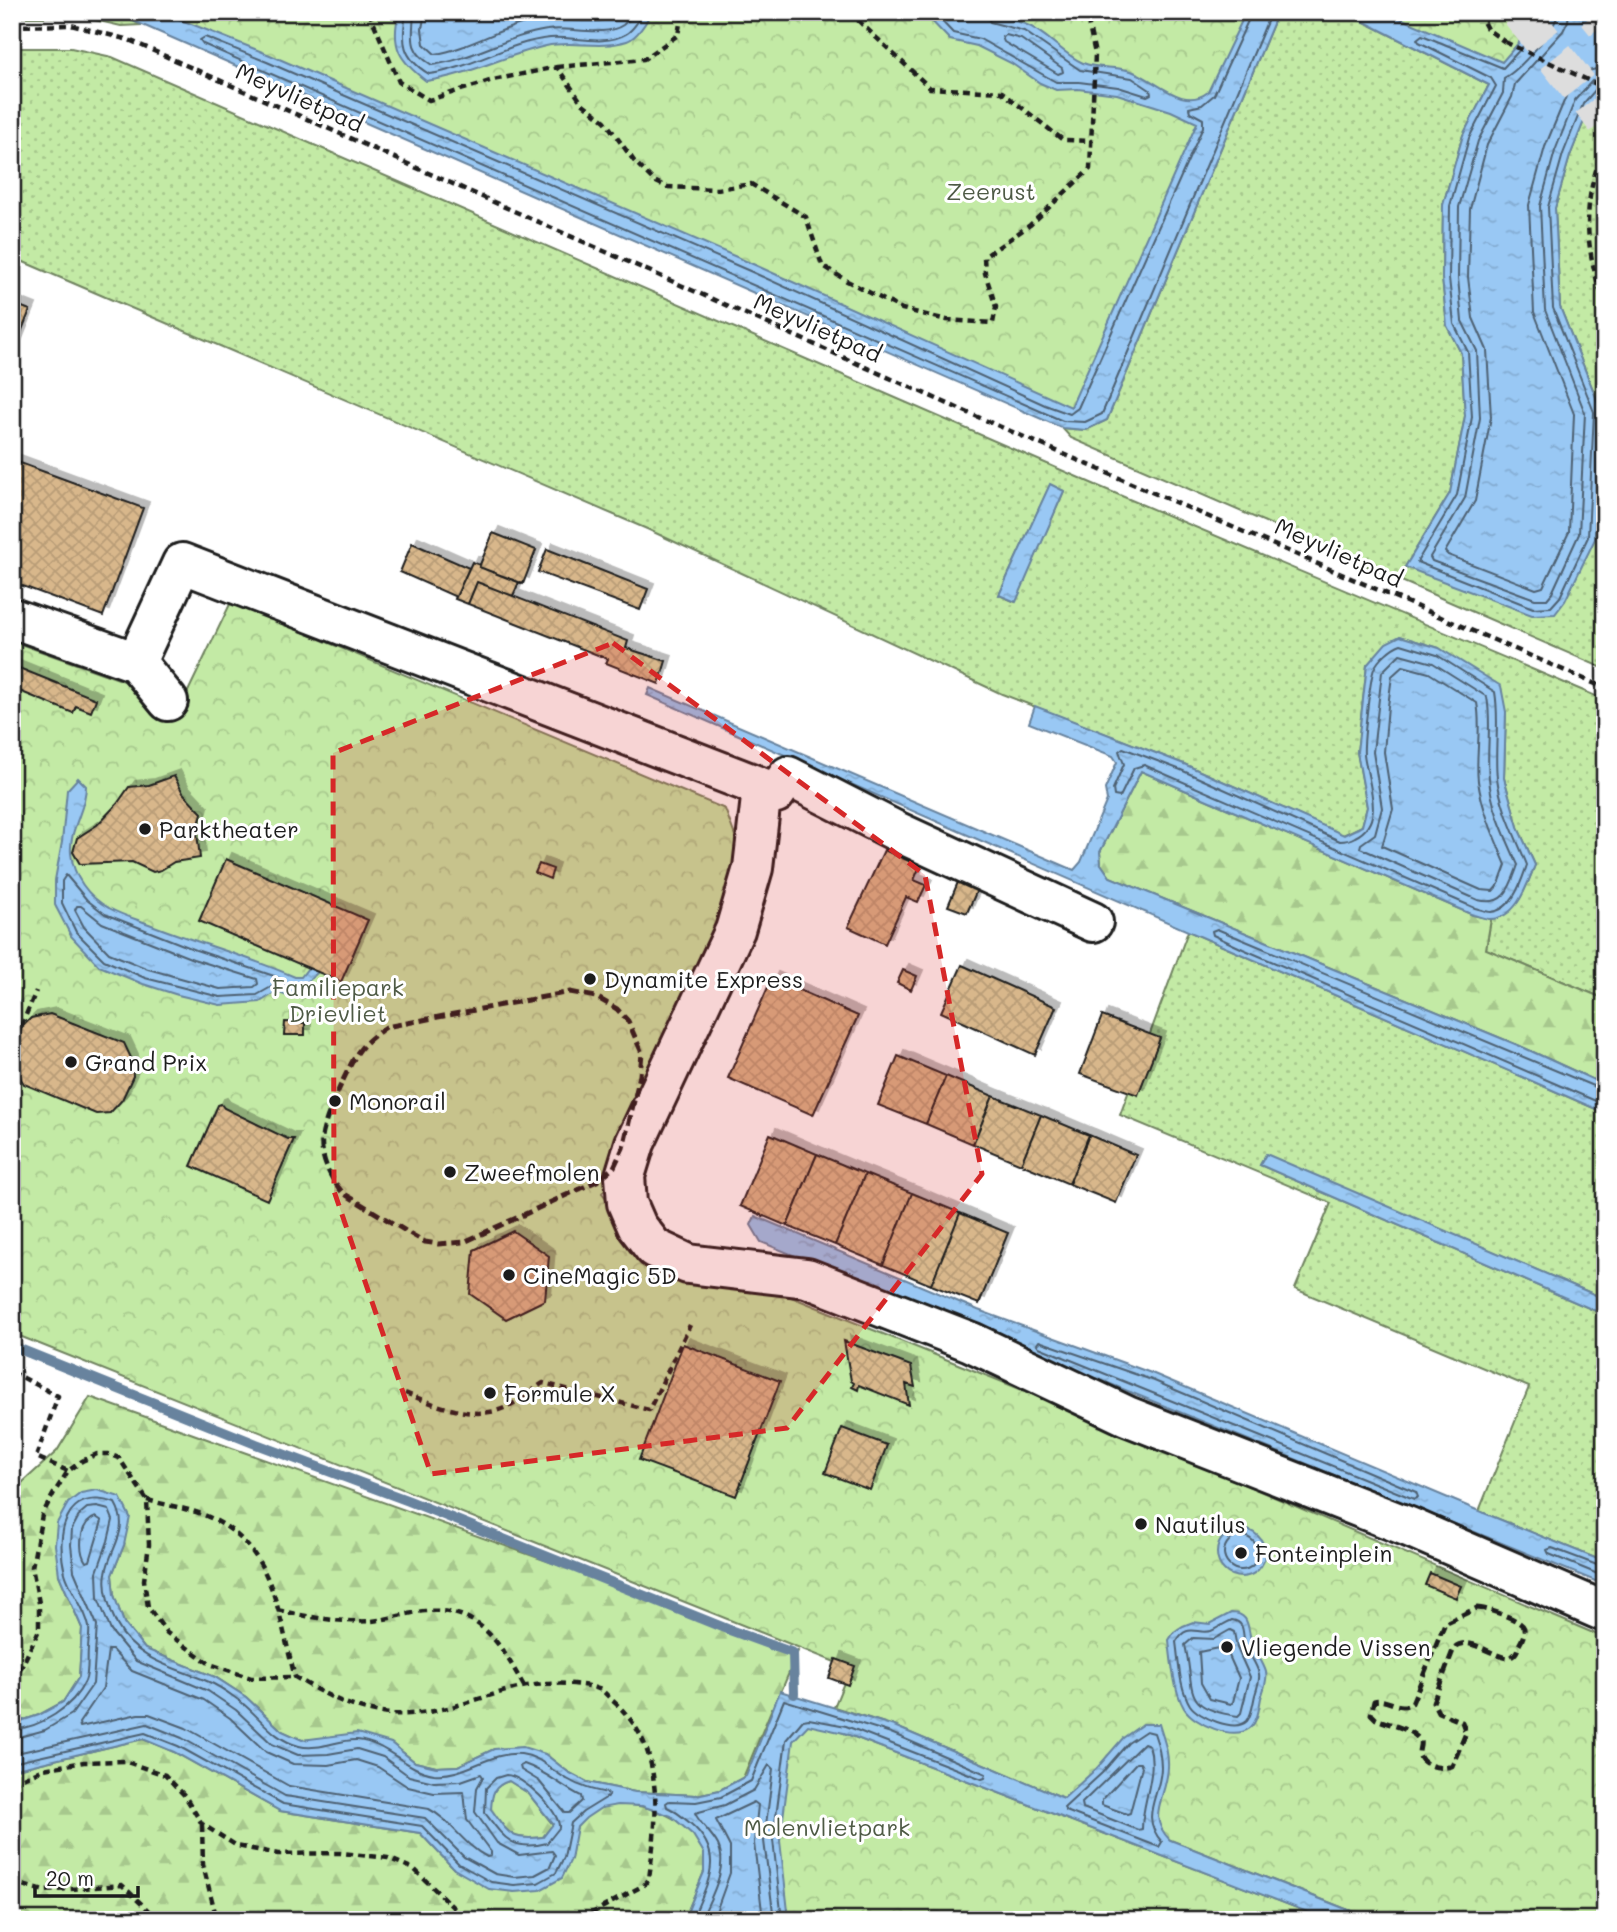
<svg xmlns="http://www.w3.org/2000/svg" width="1617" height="1932" font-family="Mali,sans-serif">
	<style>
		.grass { fill: url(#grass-dots); stroke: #708360; stroke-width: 2; fill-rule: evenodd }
		.forest { fill: url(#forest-firs); stroke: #708360; stroke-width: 2 }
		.park { fill: url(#park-crowns); stroke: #708360; stroke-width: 2 }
		.water { fill: url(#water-ripples); stroke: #67839e; stroke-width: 2; fill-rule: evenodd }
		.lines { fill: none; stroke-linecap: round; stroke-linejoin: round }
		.shore { stroke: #4e6172; stroke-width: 2 }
		.stream { stroke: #67839e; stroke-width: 10 }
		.building { fill: url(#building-cross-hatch); stroke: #1c1c1c; stroke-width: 2; filter: url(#shadow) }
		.major-tunnel { stroke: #ddd; stroke-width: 38; stroke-dasharray: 38 19; stroke-linecap: butt }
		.minor-casing { stroke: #1c1c1c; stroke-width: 44 }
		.path { stroke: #1c1c1c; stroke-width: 4.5; stroke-dasharray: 7 5; stroke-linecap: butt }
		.minor { stroke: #fff; stroke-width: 38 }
		.rail { stroke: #1c1c1c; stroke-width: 5; stroke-dasharray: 10 5; stroke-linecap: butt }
		.path-bridge { stroke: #1c1c1c; stroke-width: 4.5; stroke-dasharray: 7 5; stroke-linecap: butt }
		.marked { fill: #d62828; fill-opacity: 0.2; stroke: #d62828; stroke-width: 5; stroke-dasharray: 14 9; stroke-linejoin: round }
		.poi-dot { fill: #1c1c1c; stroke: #fff; stroke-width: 2.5 }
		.labels { text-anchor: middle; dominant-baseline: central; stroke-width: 6; stroke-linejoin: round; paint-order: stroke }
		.street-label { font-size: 23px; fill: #1c1c1c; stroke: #fff }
		.park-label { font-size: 23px; fill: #4e5a45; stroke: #fff }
		.poi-label { font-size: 23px; fill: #1c1c1c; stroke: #fff; text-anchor: start }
	</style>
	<defs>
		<pattern id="grass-dots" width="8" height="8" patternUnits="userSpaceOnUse" patternTransform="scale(1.75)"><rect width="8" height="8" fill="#c3eaa5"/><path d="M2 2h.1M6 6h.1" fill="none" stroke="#a7c88d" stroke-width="1.8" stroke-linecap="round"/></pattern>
		<pattern id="forest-firs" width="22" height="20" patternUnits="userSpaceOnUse" patternTransform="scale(1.75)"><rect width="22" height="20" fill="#c3eaa5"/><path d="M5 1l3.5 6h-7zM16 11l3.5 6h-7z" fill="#a7c88d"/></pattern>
		<pattern id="park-crowns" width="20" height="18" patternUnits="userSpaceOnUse" patternTransform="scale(1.75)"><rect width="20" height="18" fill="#c3eaa5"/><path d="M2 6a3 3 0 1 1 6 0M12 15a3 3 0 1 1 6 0" fill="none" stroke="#a7c88d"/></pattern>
		<pattern id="water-ripples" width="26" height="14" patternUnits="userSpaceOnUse" patternTransform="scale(1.75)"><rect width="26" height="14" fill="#99c8f4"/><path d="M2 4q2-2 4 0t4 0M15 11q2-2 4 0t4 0" fill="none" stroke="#83abd1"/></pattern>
		<pattern id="building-cross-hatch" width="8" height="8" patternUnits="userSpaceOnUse" patternTransform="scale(1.75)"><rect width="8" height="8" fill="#d8b78b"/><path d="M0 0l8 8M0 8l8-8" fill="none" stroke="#b99d77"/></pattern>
		<filter id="shadow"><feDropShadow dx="6" dy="-6" stdDeviation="0" flood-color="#0004"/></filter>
	</defs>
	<rect width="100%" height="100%" fill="#fff"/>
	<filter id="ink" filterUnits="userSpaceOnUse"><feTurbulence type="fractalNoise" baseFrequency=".0143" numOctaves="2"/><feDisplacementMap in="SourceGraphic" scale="14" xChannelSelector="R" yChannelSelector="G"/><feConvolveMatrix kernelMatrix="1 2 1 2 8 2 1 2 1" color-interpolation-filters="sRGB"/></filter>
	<g filter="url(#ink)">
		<path class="grass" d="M12,12H113L142,25L121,26L82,17H12Z
			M1278,12H1345L1489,85L1463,135L1443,205L1442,278L1447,326L1461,353L1465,416L1450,493L1405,567L1595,539L1601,410L1560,307L1555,208L1570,156L1590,106L1605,90V669L1071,438L1062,428L1086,430L1107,420Z
			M12,48H71L112,57L1098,486L1605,700V999L1486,949L1491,919C1522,908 1523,893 1535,865L1519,830L1504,778L1506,712L1439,648L1400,636L1367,665L1357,752L1367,807L1362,826L1343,835L1184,764L1002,694L647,529L12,257ZM1050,485L1064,491L1015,602L999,595Z
			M1188,931L1605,1113V1299L1266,1155L1260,1165L1605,1315V1562L1479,1511L1529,1387L1295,1289L1331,1203L1120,1115Z"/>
		<path class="forest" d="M1141,771L1473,915L1491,919L1486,949L1605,999V1085L1520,1046L1110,877L1101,864L1100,852Z
			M90,1397L798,1651L746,1776L720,1790L696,1795L635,1792L587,1782L568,1772L545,1754L494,1749L458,1766L436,1767L415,1762L391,1743L327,1738L302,1740L282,1731L246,1697L215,1677L145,1649L124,1623L114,1595L112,1575L124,1545L59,1575L82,1628L79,1677L63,1702L39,1715L12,1724V1492L57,1451Z
			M143,1739L174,1752L280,1811L420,1833L454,1869L571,1859C573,1849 573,1835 577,1827C602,1783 692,1810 704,1853C710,1874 692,1901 684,1920H12V1770Z
			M509,1781L528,1793L553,1825L543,1837C510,1841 510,1834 490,1809C492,1793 493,1786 509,1781Z"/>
		<path class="park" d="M125,12H1266L1084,425Z
			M1364,12H1587L1517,83Z
			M231,602L725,809L738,844L718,942L621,1167L602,1193L668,1278L764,1286L1020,1389L1605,1638V1920H1374L1064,1798L894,1726L834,1707L850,1668L12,1333V641L183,702Z
			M772,1708L844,1733L1328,1920H684Z"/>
		<path class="water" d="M113,12H161L270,55L755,265L1071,407L1197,123L1171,111L1117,94L1078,89L1056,90L1040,83L1011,63L977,46L950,40L923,12C960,12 990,11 1025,24C1046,32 1062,54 1083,63C1099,70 1120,65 1136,73C1158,82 1184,111 1208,92L1246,12H1278L1107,420L1086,430L1062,428Z
			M399,12H650C648,22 636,38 627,41C599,50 573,40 546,46C505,55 467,76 426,81C400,61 390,47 399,12Z
			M1345,12H1386L1502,62L1545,12H1605V90L1590,106L1570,156L1555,208L1560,307L1601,410L1595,539L1565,601L1555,614L1532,615L1405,567L1450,493L1465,416L1461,353L1447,326L1442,278L1443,205L1463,135L1489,85Z
			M1050,484L1064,491L1016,602L999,595Z
			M1400,636L1439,648L1501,686L1506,712L1504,778L1519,830L1535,865C1527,885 1517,919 1490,919C1485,919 1478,916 1473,915L1141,771L1100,852L1101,864L1110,877L1520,1046L1605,1085V1113L647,695L650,688L1074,870L1081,862L1107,800L1105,789L1117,762L1113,756L1029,723L1035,706L1184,764L1344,835L1362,826L1367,807L1357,752L1367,665L1386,643Z
			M78,778L86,786C86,810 69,829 71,853C73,876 88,897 109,908C121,915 136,919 149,924C197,943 248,956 295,977H301L308,968L318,972L291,997L276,992L260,1002L220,1005L178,995L143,984L99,966L71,936L55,905V880L62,842L67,790Z
			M1266,1154L1605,1299V1315L1260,1165Z
			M755,1216L978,1310L1154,1374L1479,1511L1605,1562V1585L761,1242L751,1225Z
			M97,1490L120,1497L130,1517L124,1545L112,1575L114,1595L124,1623L145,1649L215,1677L246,1697L282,1731L302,1740L357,1733L391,1743L415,1762L436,1767L458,1766L494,1749L523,1747L545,1754L568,1772L587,1782L635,1792L696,1795L720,1790L746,1776L780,1691L894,1726L1064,1798L1097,1768L1123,1738L1143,1724H1159C1163,1738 1169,1752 1168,1767C1167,1798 1145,1815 1170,1840L1374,1920H1328L844,1733L808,1725L793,1741L780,1841L789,1920H684L704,1872V1853L693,1835L671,1816L642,1806L618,1805L601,1808L586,1818L577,1827L571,1859L562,1878L540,1890L514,1892L489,1889L454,1869L420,1833L280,1811L174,1752L143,1739L12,1770V1724L39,1715L63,1702L79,1677L82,1628L59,1575L55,1545L57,1523L68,1503L81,1493ZM509,1781L528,1793L553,1824L543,1837C510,1841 509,1834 491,1809C492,1794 493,1786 509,1781Z
			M1217 1553a24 24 0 1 1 48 0a24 24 0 1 1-48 0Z
			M1231,1613C1251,1613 1247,1629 1252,1643C1256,1653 1263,1662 1266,1672C1268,1680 1263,1691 1261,1698C1259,1708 1258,1721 1250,1728C1233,1741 1194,1724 1184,1708C1174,1691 1171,1660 1169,1640L1174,1632L1183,1626L1193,1622L1210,1624Z"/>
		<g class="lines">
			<path class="shore" d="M406,12C402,42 401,57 429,74C471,69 508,42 550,38C574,36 604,47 626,34C633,30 640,19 643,12
				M414,12C413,37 407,50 432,65C471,60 507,36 547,30C568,26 604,38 623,25C627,22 630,16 633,12
				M425,12L422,29L424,44L435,54C474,48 510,20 550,19C570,18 605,28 620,12
				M933,12L953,33L980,39L1056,82H1079L1118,87L1147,96L1151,94L1150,90L1132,78L1080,70L1024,31L990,22L985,12
				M1252,12L1214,95L1202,105L1189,108L1190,112L1203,119V127L1078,408L1070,414L1045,405L752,272L267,62L205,37L200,40L203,44L1063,421L1085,422L1102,414L1271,12
				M1549,12L1547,20L1503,68L1422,35L1417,39L1419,42L1491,78L1496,86L1469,138L1450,206L1449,278L1454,324L1468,352L1472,417L1457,495L1417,562L1533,608L1551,607L1560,597L1588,537L1594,412L1553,308L1548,207L1563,154L1583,104L1597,88L1605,86
				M1558,12C1557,29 1519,70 1504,78L1503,93L1478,141L1459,207L1458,278L1462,321L1477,351L1480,418L1465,498L1430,557L1432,561L1535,599H1547L1552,593L1579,534L1585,413L1545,310L1540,206L1555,151L1575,100L1592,81L1605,77
				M1569,12L1568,21L1563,31L1515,84L1512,97L1487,145L1470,209L1468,277L1473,318L1487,350L1491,417L1475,501L1445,552L1448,555L1536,589L1543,587L1569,532L1574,414L1534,312L1529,205L1545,147L1567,94L1588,71L1605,67
				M1006,35L1021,39L1062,68L1063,72L1058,74L1004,42L1002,37Z
				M1401,644L1437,655L1495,692C1500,721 1494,749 1497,778C1501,809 1516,837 1527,865C1521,882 1513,910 1491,912C1487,912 1480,909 1475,908L1144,765L1134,768L1120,797L1114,796L1113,789L1124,764L1119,751L1123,748L1181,770L1340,841C1347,841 1350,840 1355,837C1387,822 1367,781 1364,754C1363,743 1370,679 1374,669C1378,659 1392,647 1401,644Z
				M1400,654L1433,663L1487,697C1492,724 1486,751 1489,778C1491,808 1506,838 1518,865C1510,887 1505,907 1478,900L1360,848L1361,844L1375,834L1382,808L1373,752L1382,672Z
				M1403,666L1429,673L1477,703C1482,729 1475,755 1478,781C1482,810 1495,839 1506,865L1499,884L1493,891L1481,890L1382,846L1393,809L1384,752L1388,706L1392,676Z
				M66,875L87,900L105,914L196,950L274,976L283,980L284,984L273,986L257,995L220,997L145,978L104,960L76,932L62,903V881Z
				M77,906H81L102,923L193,959L257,979L258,984L254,987L220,989L148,969L109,953L84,927L75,910Z
				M1605,1091L1217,929L1212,931L1213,935L1243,949L1605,1105
				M1039,1341L1152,1380L1416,1492L1418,1497L1414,1499L1039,1347L1037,1344Z
				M96,1517L102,1521L90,1561L86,1562C78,1550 79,1522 96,1517Z
				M1224 1553a17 17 0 1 1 34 0a17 17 0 1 1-34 0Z
				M1605,1568L1552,1548L1547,1550L1549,1554L1605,1577
				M1232,1620C1246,1622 1242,1634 1245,1645C1249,1655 1257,1664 1259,1674C1260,1680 1257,1689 1255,1695C1253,1703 1252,1715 1247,1721C1235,1733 1198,1717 1190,1705C1179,1687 1179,1662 1176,1642C1187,1622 1197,1635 1211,1631C1218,1628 1225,1623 1232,1620Z
				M1230,1630L1234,1632L1237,1648L1250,1677L1241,1713L1238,1716C1180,1708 1196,1691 1185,1645L1193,1638L1214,1639Z
				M1223,1647L1226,1649L1239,1678L1233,1702L1231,1704L1210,1699L1201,1683L1199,1652Z
				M108,1650H112L132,1671L204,1700L230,1718L266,1752L293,1764L328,1765L356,1760L378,1767L408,1787L434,1793L464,1792L467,1820L491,1852V1856L487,1857C462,1844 451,1820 429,1809L289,1786L186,1728L149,1714H138L80,1727L79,1723L103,1688Z
				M12,1730C41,1727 73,1708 85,1681C89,1672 87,1659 88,1649C88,1642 90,1634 89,1627C86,1609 70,1591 65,1573C55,1534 65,1486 115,1503C131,1531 110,1547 106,1573C103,1589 110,1611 117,1625C136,1661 175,1667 209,1682C220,1686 231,1695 241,1702C260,1717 274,1740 299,1746C319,1751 339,1739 357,1740C388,1743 405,1770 434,1774C466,1777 489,1751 521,1754C540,1756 551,1771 567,1779C580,1787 593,1790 607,1793L609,1796L583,1812L571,1823L564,1857L556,1873L538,1883L514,1885L491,1882L459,1864L422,1826L283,1804L178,1746L145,1733L12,1763
				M1146,1731L1154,1733C1158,1744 1161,1755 1161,1767C1161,1796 1138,1815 1162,1842L1159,1847L1066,1811L1064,1808L1102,1773L1128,1743Z
				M12,1739L45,1730L72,1714L93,1684L97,1625L74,1571L71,1545L72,1529L80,1514L87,1508L97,1507L109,1510L113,1520L108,1541L97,1572L98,1598L111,1631L136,1661L208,1691L236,1710L272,1744L298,1755L328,1754L357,1749L383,1757L409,1776L434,1782L461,1781L481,1774L483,1777L477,1788L475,1812L497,1843L519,1855L552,1851L555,1855L550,1867L535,1875L514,1877L495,1874L464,1857L425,1818L285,1796L182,1738L147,1724L12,1754
				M1144,1743L1149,1745C1158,1773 1142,1801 1142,1829L1138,1830L1083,1808L1082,1803Z
				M1136,1763H1140L1142,1767L1130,1813L1127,1814L1102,1805V1800Z
				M524,1764C545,1771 561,1786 581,1796L582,1801L569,1813H565L539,1781L521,1770L520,1766Z
				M506,1775C523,1775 561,1812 559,1828L547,1843C512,1852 504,1838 485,1813L486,1788L496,1778Z
				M692,1920C707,1883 727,1855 690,1823C683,1817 676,1811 667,1807L666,1803L669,1801L696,1802L721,1797L751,1781L784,1700L891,1733L986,1774L985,1778L982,1779L846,1726L809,1719L803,1720L786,1740L773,1840L782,1920
				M701,1920C710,1898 729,1868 718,1845C712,1833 699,1823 695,1813L725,1805L754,1790L769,1765L773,1769L764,1841L774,1920
				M713,1920L730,1873V1847L716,1820L754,1802L758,1805L754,1843L763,1920"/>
			<path class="stream" d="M12,994L15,1003L12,1010
				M12,1346L256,1444L409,1501L727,1629L793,1653L794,1694"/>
		</g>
		<path class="building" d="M12,303L30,310L12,355Z
			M12,460L143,508L103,616L12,582Z
			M493,533L536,550L523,584L479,567Z
			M412,543L469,568L456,597L400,572Z
			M547,549L648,589L640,610L538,572Z
			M472,562L480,565L479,567L519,582L513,596L477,582L468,604L455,599Z
			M477,582L628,641L626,648L666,661L659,684L606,663L608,659L468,604Z
			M14,666L96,699L91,712L76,706L73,713L12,688Z
			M174,776L183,793L202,813L197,833L200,858L174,862L161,870L153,872L132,862L80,864L73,852L77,838L97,825L117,804L129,787L149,785Z
			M884,850L920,866L914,880L926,885L918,902L906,897L885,944L848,927Z
			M226,859L368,920L341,982L199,921Z
			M539,864L553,869L550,879L535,873Z
			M958,882L977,890L967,913L948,906Z
			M962,965L1056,1007L1035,1055L941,1012Z
			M903,970L917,976L911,990L897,983Z
			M772,978L858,1016L813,1115L728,1078Z
			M50,1014L124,1043L132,1060L133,1076L122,1100L110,1113L96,1114L24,1084L12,1065V1052L21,1028L31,1018Z
			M1102,1016L1160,1038L1138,1095L1080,1074Z
			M285,1022L305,1023V1035H284Z
			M898,1056L946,1076L926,1124L878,1105Z
			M946,1076L993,1096L973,1144L926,1124Z
			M993,1096L1041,1115L1021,1164L973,1144Z
			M221,1104L224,1108L288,1139H294L267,1200L191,1166L218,1105Z
			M1041,1115L1089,1135L1069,1184L1021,1164Z
			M770,1134L817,1154L787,1226L740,1206Z
			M1089,1135L1136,1155L1116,1203L1069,1184Z
			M817,1154L865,1174L835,1245L787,1226Z
			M865,1174L912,1193L883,1265L835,1245Z
			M912,1193L960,1213L931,1285L883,1265Z
			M960,1213L1008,1233L979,1304L931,1285Z
			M513,1231L549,1256L545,1300L506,1319L470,1294L474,1250Z
			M844,1341L911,1366L915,1387L906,1384L909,1405L859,1385L858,1390L852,1387L854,1383L851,1381Z
			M683,1344L780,1381L736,1496L639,1460Z
			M842,1428L887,1445L870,1490L825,1473Z
			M1430,1573L1461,1586L1456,1598L1425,1585Z
			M836,1659L855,1666L848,1685L829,1678Z"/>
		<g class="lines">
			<path class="major-tunnel" d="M1520,12L1605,120
				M1596,12L1605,23"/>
			<defs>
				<path id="minor" d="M12,618L136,662L168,701
					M136,662L182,563L776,793L788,776L896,831L1093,922
					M762,789L753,868L735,930L635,1143L625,1176L627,1203L637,1226L654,1248L688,1264L807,1278L971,1342L1127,1416L1409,1527L1605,1612"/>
			</defs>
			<use href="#minor" class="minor-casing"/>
			<path class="path" d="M369,12L399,82L429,100L493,80L557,67L582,103L605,121L634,161L654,181L667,187L717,189L751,184L806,217L822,265L847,281L902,309L947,320L993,323L996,307L985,273L984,257L1030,225L1090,169L1095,54L1088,22L1084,12
				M849,12L930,88L1002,92L1063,140L1092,141
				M1478,12L1487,29L1505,42
				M12,26L71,25L129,40L964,411L1605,688
				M557,67L644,59L678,35L682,12
				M1605,147C1581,199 1584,250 1605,303
				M12,1048L36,991
				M12,1372L58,1396L36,1457L68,1471
				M405,1393C433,1404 465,1418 495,1411C513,1407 528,1393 543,1383L649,1410L690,1325
				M147,1500C166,1505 186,1508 204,1515C275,1544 277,1613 295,1677C330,1698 366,1717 409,1714C449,1712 484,1695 522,1687C542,1683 582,1681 601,1690C605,1692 609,1698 613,1701C638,1723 651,1750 654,1784C658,1815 653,1847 649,1879L644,1885L579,1920
				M277,1610C309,1617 340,1623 372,1621C390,1619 407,1613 425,1611C481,1607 500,1644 524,1686
				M12,1680L22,1666L39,1630V1603L32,1567L42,1515L54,1493L68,1471L82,1461L97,1454H109L119,1458L147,1500L149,1545L144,1580L148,1607L167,1633L210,1664L251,1678L295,1677
				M12,1783L43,1769L84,1762L124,1761L165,1775L185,1796L202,1824L237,1846L278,1854L341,1853L388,1858L414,1869L466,1920
				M202,1825L203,1865L217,1920
				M12,1882L44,1891L122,1885L158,1920"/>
			<use href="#minor" class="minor"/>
			<path class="rail" d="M570,992L596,997L617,1009L628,1021L642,1053L640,1075L623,1148L614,1167L597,1181L464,1242L438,1244L425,1242L409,1233L343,1193C330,1178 320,1158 322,1138C323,1121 348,1067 358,1052C365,1042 376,1034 386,1027Z
				M1477,1608C1486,1608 1521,1619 1524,1628C1525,1634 1522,1640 1519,1645C1517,1652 1516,1655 1509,1658C1492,1657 1468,1634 1454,1648L1433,1702L1438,1712L1462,1722L1466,1733L1452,1766C1442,1770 1420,1766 1419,1753C1419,1746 1423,1743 1417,1737C1408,1728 1388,1724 1376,1719L1371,1714L1374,1701C1388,1697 1398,1712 1412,1703L1445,1623Z"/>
			<path class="path-bridge" d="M1505,42L1605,88"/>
		</g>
	</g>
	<path class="marked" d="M613,643L925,875L982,1174L787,1428L431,1474L334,1191L333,753Z"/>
	<g class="poi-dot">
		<circle cx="145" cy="829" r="7"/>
		<circle cx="590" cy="979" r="7"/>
		<circle cx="71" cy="1062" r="7"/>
		<circle cx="335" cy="1101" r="7"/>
		<circle cx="450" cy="1172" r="7"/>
		<circle cx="509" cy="1275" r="7"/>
		<circle cx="490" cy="1393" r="7"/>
		<circle cx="1141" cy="1524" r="7"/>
		<circle cx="1241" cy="1553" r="7"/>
		<circle cx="1227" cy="1647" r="7"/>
	</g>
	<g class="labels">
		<g class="street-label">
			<text transform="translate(300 97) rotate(24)">Meyvlietpad</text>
			<text transform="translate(818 327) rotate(24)">Meyvlietpad</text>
			<text transform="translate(1339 552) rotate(24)">Meyvlietpad</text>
		</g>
		<g class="park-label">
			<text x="991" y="191">Zeerust</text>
			<text x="338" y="987">Familiepark<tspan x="338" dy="26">Drievliet</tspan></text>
			<text x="827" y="1827">Molenvlietpark</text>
		</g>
		<g class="poi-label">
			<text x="159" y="829">Parktheater</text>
			<text x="604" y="979">Dynamite Express</text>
			<text x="85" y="1062">Grand Prix</text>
			<text x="349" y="1101">Monorail</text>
			<text x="464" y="1172">Zweefmolen</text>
			<text x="523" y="1275">CineMagic 5D</text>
			<text x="504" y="1393">Formule X</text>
			<text x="1155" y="1524">Nautilus</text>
			<text x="1255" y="1553">Fonteinplein</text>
			<text x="1241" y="1647">Vliegende Vissen</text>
		</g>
	</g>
	<rect width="1617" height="1932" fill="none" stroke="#fff" stroke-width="42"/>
	<rect x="21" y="21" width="1575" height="1890" fill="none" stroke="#1c1c1c" stroke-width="2.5" filter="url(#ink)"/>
	<path d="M35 1886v10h103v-10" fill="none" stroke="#1c1c1c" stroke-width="3.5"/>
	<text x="46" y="1886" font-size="21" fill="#1c1c1c" stroke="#ffffff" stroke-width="5" paint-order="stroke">20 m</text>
</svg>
